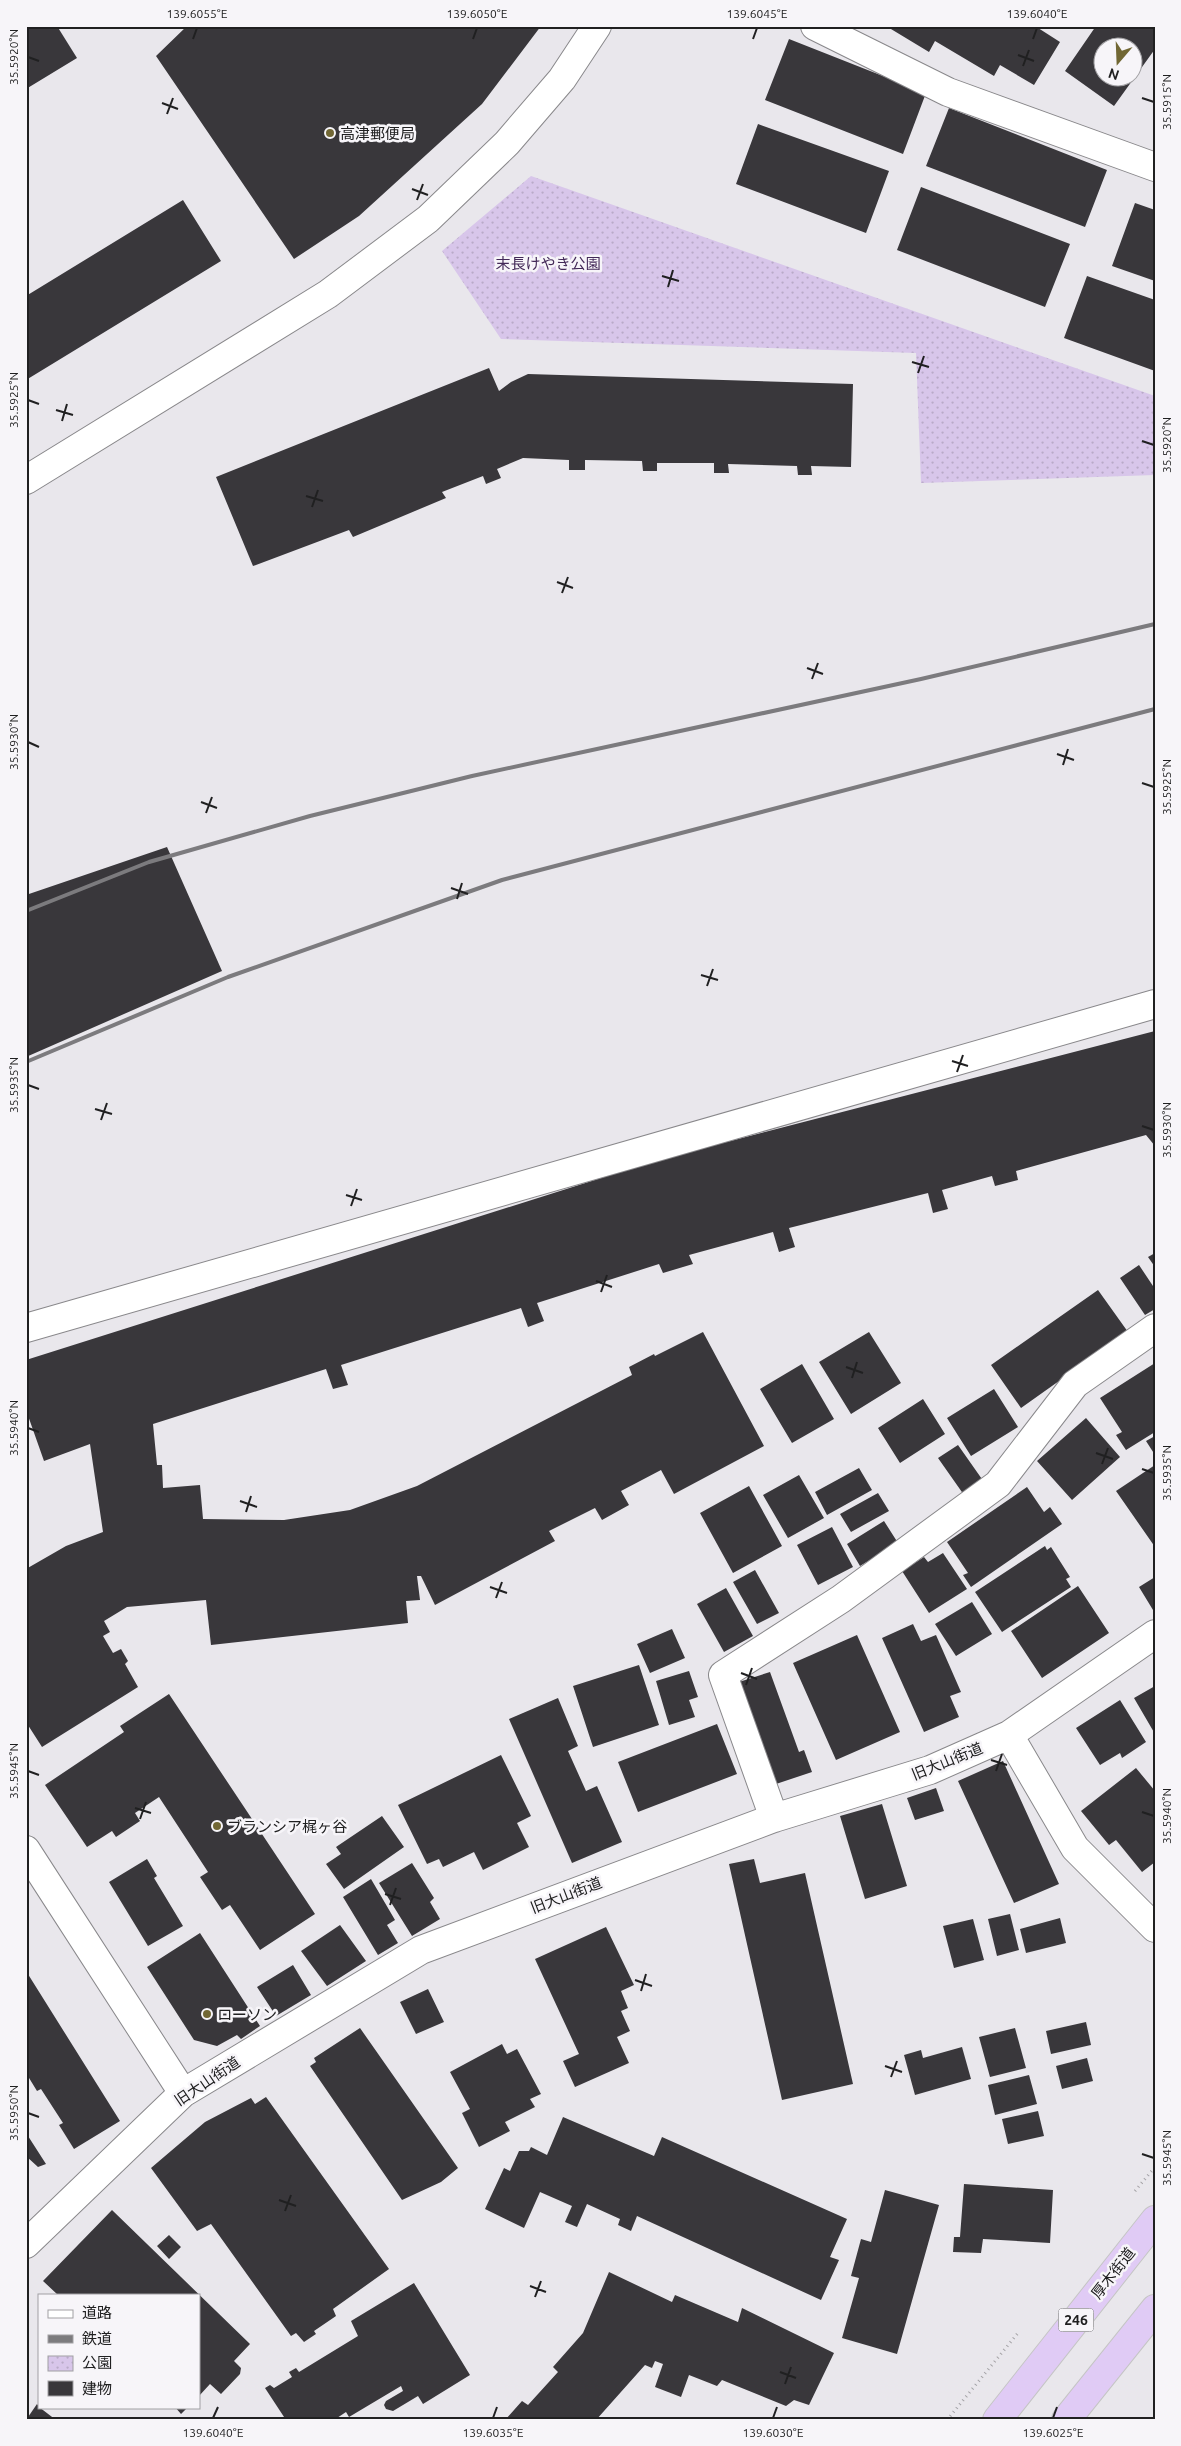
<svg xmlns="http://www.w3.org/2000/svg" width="1181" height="2446" font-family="Ubuntu,'Noto Sans JP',sans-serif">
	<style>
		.park { fill: url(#park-dots) }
		.building { fill: #39373b; fill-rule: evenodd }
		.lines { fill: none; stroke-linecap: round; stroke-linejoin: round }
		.minor-casing { stroke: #89888b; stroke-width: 30 }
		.highway-casing { stroke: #c5c5c5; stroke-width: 30 }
		.path { stroke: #a4a3a6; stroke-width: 3; stroke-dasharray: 1 4; stroke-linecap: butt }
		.minor { stroke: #fff; stroke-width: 28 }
		.highway { stroke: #e0cbf5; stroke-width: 28 }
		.rail { stroke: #7c7b7e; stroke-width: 4 }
		.ticks { fill: none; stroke: #202021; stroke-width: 2 }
		.poi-dot { fill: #716734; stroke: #f7f5f9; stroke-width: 2 }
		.labels { text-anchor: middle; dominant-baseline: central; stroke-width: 5; stroke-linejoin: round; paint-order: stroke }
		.shield { fill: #f7f5f9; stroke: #606062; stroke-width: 1 }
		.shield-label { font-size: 14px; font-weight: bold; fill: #202021 }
		.poi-label { font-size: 15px; fill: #202021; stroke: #f7f5f9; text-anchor: start }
		.park-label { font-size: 15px; fill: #432958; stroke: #f7f5f9 }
		.street-label { font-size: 15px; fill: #202021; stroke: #f7f5f9 }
		.neatline { fill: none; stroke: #202021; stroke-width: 2 }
		.ticks-label { font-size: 12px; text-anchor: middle; fill: #202021 }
	</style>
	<defs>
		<pattern id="park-dots" width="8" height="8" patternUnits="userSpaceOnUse" patternTransform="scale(1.25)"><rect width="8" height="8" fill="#d8c6ea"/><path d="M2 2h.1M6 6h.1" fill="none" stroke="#b9aac8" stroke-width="1.8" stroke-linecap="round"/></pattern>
	</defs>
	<rect width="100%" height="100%" fill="#e9e7ec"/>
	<path class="park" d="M531,176L1155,396V475L921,483L916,353L501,339L442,251Z"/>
	<path class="building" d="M26,26H57L77,58L26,89Z
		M187,26H541L482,104L359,216L294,259L156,56Z
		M886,26H1035L1060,42L1034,85L1000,65L994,76L935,41L929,52Z
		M1096,26H1155V49L1114,106L1065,71ZM1104,48H1134V78H1104Z
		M789,39L926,93L903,154L765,100Z
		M949,108L1107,170L1085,227L926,166Z
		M758,124L889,171L866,233L736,184Z
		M921,187L1070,244L1045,307L897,250Z
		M183,200L221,261L26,380V296Z
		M1135,203L1155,210V281L1112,266Z
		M1087,276L1155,300V371L1064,338Z
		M489,368L499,391L511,382L528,374L853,384L851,467L811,466L812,475H798L797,466L728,464L729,473H714V463H657V471H643L642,461L585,460V470H569V460L523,458L497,469L501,478L486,484L483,476L442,492L446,498L353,537L349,530L253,566L216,477Z
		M167,847L222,971L26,1057V895Z
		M1155,1031V1146L1146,1135L1016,1171L1018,1180L995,1186L992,1176L942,1190L948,1209L933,1213L928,1193L789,1228L795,1247L779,1252L773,1232L689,1255L693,1264L663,1273L659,1264L537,1303L544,1321L528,1327L521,1308L341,1365L348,1385L333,1389L326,1369L153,1424L157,1465H162L163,1488L200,1485L203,1519L284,1520L350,1510L417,1486L632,1375L629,1367L654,1354L655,1356L703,1332L764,1446L674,1494L661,1470L621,1491L629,1505L602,1520L595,1508L549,1531L555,1541L435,1605L421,1576H417L420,1600L406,1601L408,1623L211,1645L206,1600L127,1607L104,1621L110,1632L103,1636L113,1653L121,1649L128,1661L125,1664L138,1687L42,1747L26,1722V1569L66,1546L103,1532L90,1444L44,1461L26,1410V1360L661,1159Z
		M1155,1253V1267L1148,1257Z
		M1139,1265L1155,1289V1309L1145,1315L1120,1278Z
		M1098,1290L1128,1332L1021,1408L991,1365Z
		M869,1332L901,1383L851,1414L819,1362Z
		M1155,1363V1432L1126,1450L1116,1435L1122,1432L1100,1398Z
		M802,1364L834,1419L792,1443L760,1389Z
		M994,1389L1018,1427L971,1456L947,1418Z
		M923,1399L945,1434L900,1463L878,1428Z
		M1086,1418L1120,1457L1072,1500L1037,1461Z
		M1155,1436V1455L1146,1441Z
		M958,1445L984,1482L964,1495L938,1458Z
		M1155,1465V1547L1116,1491Z
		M859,1468L872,1490L827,1515L815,1492Z
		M799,1475L824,1518L788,1538L763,1495Z
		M749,1486L782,1546L733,1573L700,1513Z
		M1027,1487L1044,1512L1050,1507L1062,1524L971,1587L963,1575L968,1573L947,1542Z
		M878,1493L889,1511L851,1532L840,1514Z
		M884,1521L898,1543L860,1566L847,1544Z
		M832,1527L853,1567L818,1585L797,1545Z
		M1045,1546L1047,1550L1051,1547L1070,1577L1066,1579L1071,1587L1002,1632L975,1592Z
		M943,1553L967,1589L929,1613L902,1571L924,1557L928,1562Z
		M755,1570L779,1613L757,1624L733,1582Z
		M1155,1577V1608L1153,1610L1139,1587Z
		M1078,1586L1109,1633L1042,1678L1011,1631Z
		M726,1588L753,1636L724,1652L697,1604Z
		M972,1602L992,1634L956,1656L935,1624Z
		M913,1624L921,1641L936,1635L961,1692L950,1696L959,1717L924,1732L882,1638Z
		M672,1629L685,1658L650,1673L637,1644Z
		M857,1635L900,1732L836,1760L793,1663Z
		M639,1665L659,1725L593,1747L573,1686Z
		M689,1671L698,1697L689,1700L695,1717L669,1725L656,1681Z
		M770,1672L799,1752L804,1750L812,1772L776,1784L739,1682Z
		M1155,1686V1734L1134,1698Z
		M169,1694L315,1914L260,1950L230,1905L222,1910L200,1877L208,1872L159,1797L135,1813L140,1821L116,1837L112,1831L87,1847L45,1785L124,1732L120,1726Z
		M558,1698L578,1746L568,1751L586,1791L597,1786L622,1842L572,1863L509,1719Z
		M1120,1700L1146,1742L1122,1758L1120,1753L1100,1765L1076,1728Z
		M717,1724L737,1774L638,1812L618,1762Z
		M501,1755L531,1816L517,1823L529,1847L483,1870L474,1852L443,1867L439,1859L427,1864L398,1805Z
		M1003,1761L1059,1884L1014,1903L958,1781Z
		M1136,1768L1155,1791V1862L1142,1872L1116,1840L1109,1845L1081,1811Z
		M936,1788L944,1811L915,1820L907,1798Z
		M882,1804L907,1886L865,1899L840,1816Z
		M382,1816L404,1847L344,1889L326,1864L341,1854L336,1847Z
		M147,1859L157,1876L154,1878L183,1926L148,1946L109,1882Z
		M754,1859L760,1883L805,1873L853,2084L782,2100L729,1864Z
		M412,1863L434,1898L430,1902L440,1919L412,1936L379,1883Z
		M371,1879L395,1920L387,1925L398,1943L378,1955L343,1897Z
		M1010,1914L1019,1950L997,1956L988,1919Z
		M1060,1918L1066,1943L1026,1953L1020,1929Z
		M973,1919L984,1960L954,1968L943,1926Z
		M340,1925L366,1961L327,1986L301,1951Z
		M606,1927L634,1985L621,1991L628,2008L621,2011L630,2031L617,2037L629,2063L575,2087L563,2061L579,2054L535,1959Z
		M200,1933L260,2026L241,2039L237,2035L217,2046L194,2040L147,1967Z
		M293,1965L311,1995L276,2016L257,1987Z
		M26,1971L120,2121L74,2149L59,2125L63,2123L41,2089L37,2091L26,2073Z
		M428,1989L444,2022L416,2034L400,2002Z
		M1086,2022L1091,2045L1051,2054L1046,2031Z
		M360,2028L458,2168L441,2182L402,2200L310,2066L316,2062L314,2058Z
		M1015,2028L1026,2068L990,2077L979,2037Z
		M502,2044L507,2054L517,2049L541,2094L530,2099L535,2107L505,2122L510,2131L479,2147L462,2113L470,2109L450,2072Z
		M962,2047L971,2079L915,2095L904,2055L921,2050L923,2058Z
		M1087,2058L1093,2081L1062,2089L1056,2066Z
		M1029,2075L1037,2104L995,2115L988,2085Z
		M266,2097L389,2269L333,2309L336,2316L314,2331L316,2334L304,2342L296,2333L291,2336L211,2224L197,2231L151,2168L205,2122L251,2098L255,2104Z
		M1038,2111L1044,2136L1008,2144L1002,2119Z
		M563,2117L654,2156L662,2137L847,2219L830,2257L839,2260L821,2300L637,2216L631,2231L618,2225L620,2219L587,2204L577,2227L565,2222L572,2206L540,2192L524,2228L485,2209L504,2168L510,2171L519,2151H529L531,2147L547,2155Z
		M28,2136L46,2164L38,2167L26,2156V2138Z
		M964,2184L1053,2190L1050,2243L983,2239L981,2253L953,2252L954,2237H960Z
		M885,2190L939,2205L897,2354L842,2338L859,2278L851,2276L861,2239L871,2242Z
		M112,2210L250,2344L234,2361L241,2368L240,2374L221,2394L210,2384L199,2396V2295H58L43,2281Z
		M169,2235L181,2247L169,2259L157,2246Z
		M609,2272L672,2302L675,2295L738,2322L742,2308L834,2353L809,2405L794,2400L786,2406L722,2380L717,2386L689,2375L681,2397L655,2387L663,2364L655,2361L652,2368L645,2365L596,2420H505L522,2401L528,2405L558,2372L553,2367L583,2333Z
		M414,2283L470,2375L423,2404L418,2396L393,2411L386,2409L384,2405L386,2401L403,2391L401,2386L349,2417L346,2412L334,2420L327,2418L286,2420L265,2388L270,2385L274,2388L292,2377L289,2372L296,2368L299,2372L358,2336L351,2321Z
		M37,2404L39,2407L56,2420H26Z
		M175,2407H188L181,2414Z"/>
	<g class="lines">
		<defs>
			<path id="minor" d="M815,26L948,92L1155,167
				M26,480L328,294L428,219L507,143L562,79L597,26
				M26,1328L1155,1004
				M1009,1735L1075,1848L1155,1928
				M774,1818L723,1675L841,1599L998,1484L1075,1384L1155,1328
				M26,1850L183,2093
				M26,2244L183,2093L421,1950L774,1818L930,1770L1009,1735L1155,1634"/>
			<path id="highway" d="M997,2420L1155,2220
				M1066,2420L1155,2309"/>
		</defs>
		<use href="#minor" class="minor-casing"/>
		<use href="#highway" class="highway-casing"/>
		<path class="path" d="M1135,2191L1155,2167
			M947,2420L1018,2333"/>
		<use href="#minor" class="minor"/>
		<use href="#highway" class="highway"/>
		<path class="rail" d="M26,911L149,862L310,816L472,776L921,679L1155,624
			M26,1062L228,977L502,880L1155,709"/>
	</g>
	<path class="ticks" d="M193,39L197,28M473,39L477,28M753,39L757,28M1033,39L1037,28M1018,55L1034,61M28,57L39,61M1023,66L1029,50M1142,98L1154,102M162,103L178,109M167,114L173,98M412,189L428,195M417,200L423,184M662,276L679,281M668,287L673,270M912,362L929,367M918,373L924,356M28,400L39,404M56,410L73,415M62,421L67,404M1142,441L1154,445M306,496L323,501M312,507L318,490M557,582L573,588M562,593L568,577M807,668L823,674M812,679L818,663M28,742L39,747M1057,754L1074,760M1063,765L1068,749M1142,783L1154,787M201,802L217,808M206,813L212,797M451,888L468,894M457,899L462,883M701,975L718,980M707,986L713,969M952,1061L968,1066M957,1072L963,1055M28,1085L39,1089M95,1109L112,1114M101,1120L107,1103M1142,1126L1154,1130M346,1195L362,1200M351,1206L357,1189M596,1281L612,1287M601,1292L607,1275M846,1367L863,1373M852,1378L857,1362M28,1428L39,1432M1096,1453L1113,1459M1102,1464L1108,1448M1142,1469L1154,1473M240,1501L257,1507M246,1512L251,1496M490,1587L507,1593M496,1598L502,1582M741,1673L757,1679M746,1685L752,1668M991,1760L1007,1765M28,1771L39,1775M996,1771L1002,1754M135,1808L151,1813M1142,1812L1154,1816M140,1819L146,1802M385,1894L401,1899M390,1905L396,1888M635,1980L652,1986M641,1991L646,1974M885,2066L902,2072M891,2077L897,2061M28,2113L39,2117M1142,2154L1154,2158M279,2200L296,2206M285,2211L291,2195M530,2286L546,2292M535,2297L541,2281M780,2372L796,2378M785,2384L791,2367M213,2418L218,2407M493,2418L497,2407M773,2418L777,2407M1053,2418L1057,2407"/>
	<g class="poi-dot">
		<circle cx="330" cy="133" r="5"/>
		<circle cx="217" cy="1826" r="5"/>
		<circle cx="207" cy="2014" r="5"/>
	</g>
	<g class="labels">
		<rect class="shield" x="1058.5" y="2308.5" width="35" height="23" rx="4"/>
		<g class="shield-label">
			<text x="1076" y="2320">246</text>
		</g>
		<g class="poi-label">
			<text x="340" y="133">高津郵便局</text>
			<text x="227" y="1826">ブランシア梶ヶ谷</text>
			<text x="217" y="2014">ローソン</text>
		</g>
		<g class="park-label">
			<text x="548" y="263">末長けやき公園</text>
		</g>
		<g class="street-label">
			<text transform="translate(947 1761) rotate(-22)">旧大山街道</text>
			<text transform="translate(566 1895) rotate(-21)">旧大山街道</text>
			<text transform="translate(207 2081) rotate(-34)">旧大山街道</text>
			<text transform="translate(1113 2273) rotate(-52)">厚木街道</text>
		</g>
	</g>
	<rect width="1181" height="2446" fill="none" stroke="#f7f5f9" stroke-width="55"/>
	<rect x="38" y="2294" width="162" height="115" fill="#f7f5f9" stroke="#a1a0a3"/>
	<rect x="48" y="2310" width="25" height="8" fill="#ffffff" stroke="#a1a0a3"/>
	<text x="82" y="2318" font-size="15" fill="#202021">道路</text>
	<rect x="48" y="2335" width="25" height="8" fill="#7c7b7e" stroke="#a1a0a3"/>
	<text x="82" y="2344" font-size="15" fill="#202021">鉄道</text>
	<rect x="48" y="2356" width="25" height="15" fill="url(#park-dots)" stroke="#a1a0a3"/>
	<text x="82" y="2368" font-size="15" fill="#202021">公園</text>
	<rect x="48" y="2381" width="25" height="15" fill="#39373b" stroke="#a1a0a3"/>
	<text x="82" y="2394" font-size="15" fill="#202021">建物</text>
	<g transform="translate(1118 62) rotate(199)"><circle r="24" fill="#f7f5f9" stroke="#a1a0a3"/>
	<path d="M0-4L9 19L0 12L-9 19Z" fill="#716734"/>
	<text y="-8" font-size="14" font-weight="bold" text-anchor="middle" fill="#202021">N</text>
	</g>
	<rect x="28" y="28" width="1126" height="2390" class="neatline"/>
	<g class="ticks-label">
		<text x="197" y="18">139.6055°E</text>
		<text x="477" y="18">139.6050°E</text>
		<text x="757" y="18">139.6045°E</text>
		<text x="1037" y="18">139.6040°E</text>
		<text transform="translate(14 57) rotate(-90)" y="4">35.5920°N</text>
		<text transform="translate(1167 102) rotate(-90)" y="4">35.5915°N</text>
		<text transform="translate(14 400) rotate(-90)" y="4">35.5925°N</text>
		<text transform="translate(1167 445) rotate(-90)" y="4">35.5920°N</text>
		<text transform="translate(14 742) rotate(-90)" y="4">35.5930°N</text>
		<text transform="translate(1167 787) rotate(-90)" y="4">35.5925°N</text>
		<text transform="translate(14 1085) rotate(-90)" y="4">35.5935°N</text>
		<text transform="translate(1167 1130) rotate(-90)" y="4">35.5930°N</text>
		<text transform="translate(14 1428) rotate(-90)" y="4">35.5940°N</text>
		<text transform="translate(1167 1473) rotate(-90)" y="4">35.5935°N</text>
		<text transform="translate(14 1771) rotate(-90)" y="4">35.5945°N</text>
		<text transform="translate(1167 1816) rotate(-90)" y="4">35.5940°N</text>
		<text transform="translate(14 2113) rotate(-90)" y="4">35.5950°N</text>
		<text transform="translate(1167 2158) rotate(-90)" y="4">35.5945°N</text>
		<text x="213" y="2437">139.6040°E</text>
		<text x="493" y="2437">139.6035°E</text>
		<text x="773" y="2437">139.6030°E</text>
		<text x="1053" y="2437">139.6025°E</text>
	</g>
</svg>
